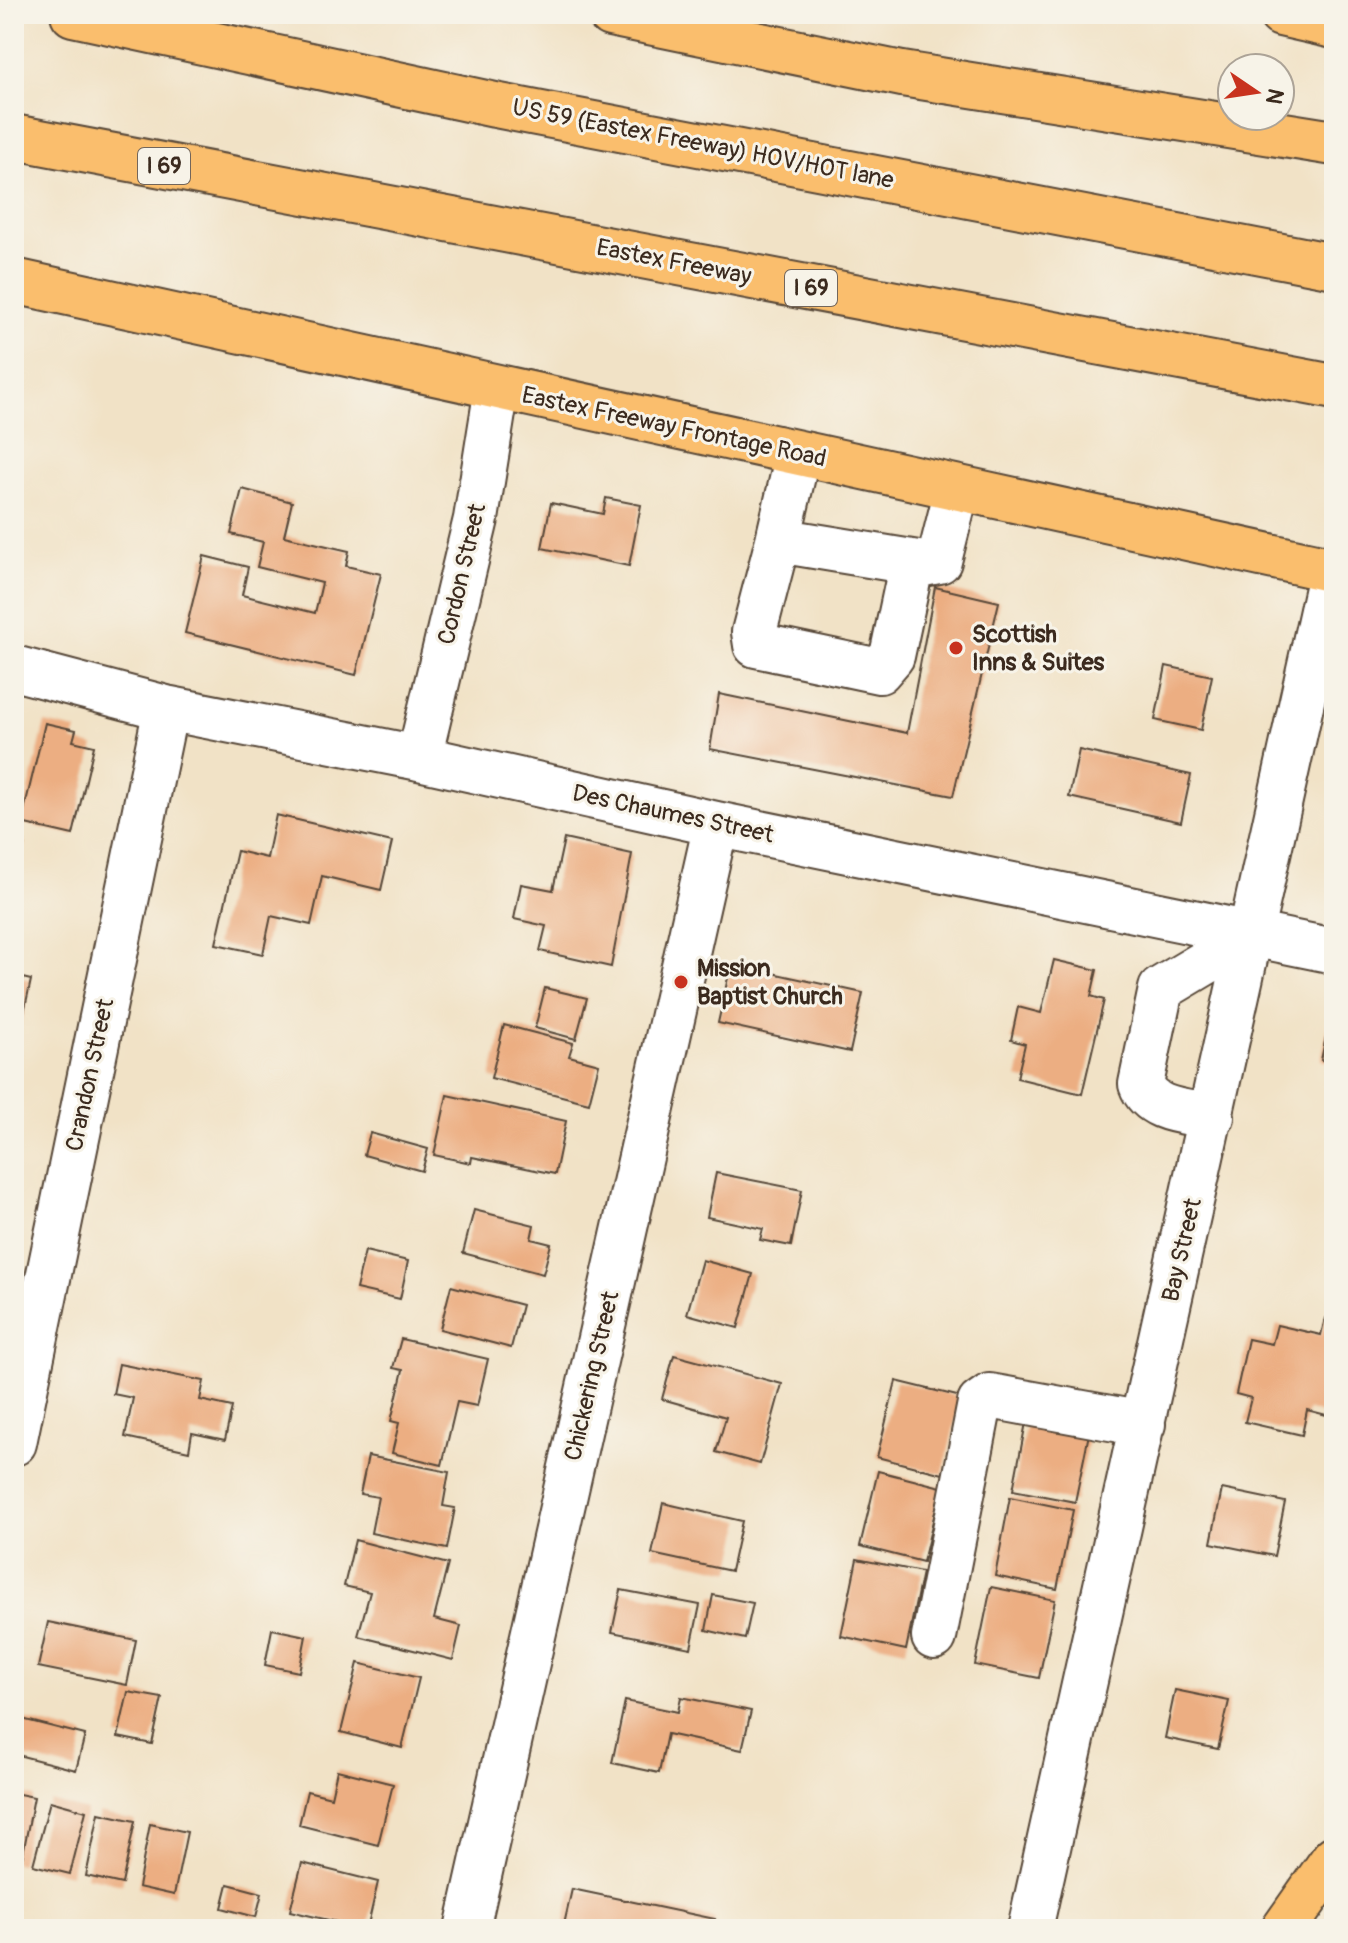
<svg xmlns="http://www.w3.org/2000/svg" width="1348" height="1943" font-family="Pangolin,sans-serif">
	<style>
		.building { fill: #ecae82 }
		.lines { fill: none; stroke-linecap: round; stroke-linejoin: round }
		.minor-casing { stroke: #564637; stroke-width: 48 }
		.major-casing { stroke: #564637; stroke-width: 48 }
		.highway-casing { stroke: #564637; stroke-width: 48 }
		.minor { stroke: #fff; stroke-width: 44 }
		.major { stroke: #fabe6d; stroke-width: 44 }
		.highway { stroke: #fabe6d; stroke-width: 44 }
		.poi-dot { fill: #c8321e; stroke: #f7f3e8; stroke-width: 3 }
		.labels { text-anchor: middle; dominant-baseline: central; stroke-width: 6; stroke-linejoin: round; paint-order: stroke }
		.shield { fill: #f7f3e8; stroke: #73665b; stroke-width: 2 }
		.shield-label { font-size: 22px; font-weight: bold; fill: #3b2a1e }
		.street-label { font-size: 24px; fill: #3b2a1e; stroke: #f7f3e8 }
		.poi-label { font-size: 24px; font-weight: bold; fill: #3b2a1e; stroke: #f7f3e8; text-anchor: start }
	</style>
	<rect width="100%" height="100%" fill="#f7f3e8"/>
	<filter id="ink" filterUnits="userSpaceOnUse"><feTurbulence type="fractalNoise" baseFrequency=".0125" numOctaves="2"/><feDisplacementMap in="SourceGraphic" scale="16" xChannelSelector="R" yChannelSelector="G"/><feConvolveMatrix kernelMatrix="1 2 1 2 8 2 1 2 1" color-interpolation-filters="sRGB"/></filter>
	<filter id="wash" filterUnits="userSpaceOnUse"><feTurbulence type="fractalNoise" baseFrequency=".006" numOctaves="4" result="noise"/><feDisplacementMap in="SourceGraphic" scale="32" xChannelSelector="R" yChannelSelector="G"/><feGaussianBlur stdDeviation="1.8" result="paint"/><feColorMatrix in="noise" values="0 0 0 0 0 0 0 0 0 0 0 0 0 0 0 0 0 1.4 0 .05"/><feComposite in="paint" operator="in"/></filter>
	<g filter="url(#wash)">
		<rect width="100%" height="100%" fill="#f1e2c6"/>
		<g id="blocks">
			<path class="building" d="M242,489L292,502L284,536L349,551L346,566L381,574L356,675L185,633L204,556L248,567L242,595L315,613L322,583L257,567L263,542L231,534Z
				M606,498L641,505L629,566L542,548L551,503L603,514Z
				M935,587L999,602L953,796L710,749L719,694L907,733Z
				M1166,666L1212,676L1201,730L1155,720Z
				M45,723L76,730L73,741L94,746L73,835L21,823Z
				M1079,750L1191,775L1181,822L1069,797Z
				M276,815L392,842L381,890L322,876L311,925L271,916L263,954L216,944L237,851L267,858Z
				M14,839L25,842L15,882H14Z
				M564,839L632,854L611,967L540,951L546,926L514,919L521,884L553,890Z
				M1054,960L1097,970L1091,996L1104,1000L1082,1094L1017,1078L1025,1044L1011,1040L1018,1007L1041,1013Z
				M731,964L863,993L850,1052L718,1023Z
				M14,976L31,980L15,1053H14Z
				M545,988L587,998L576,1039L535,1028Z
				M1333,1004H1334V1063L1321,1060Z
				M504,1025L573,1043L569,1056L599,1064L589,1103L491,1078Z
				M447,1095L566,1121L555,1174L472,1157L471,1163L434,1155Z
				M370,1133L428,1149L422,1171L364,1155Z
				M716,1173L802,1190L791,1246L760,1240L763,1229L707,1217Z
				M474,1210L534,1225L531,1239L551,1244L543,1274L463,1253Z
				M365,1251L408,1261L400,1299L356,1289Z
				M702,1260L753,1274L738,1328L687,1314Z
				M451,1286L522,1305L511,1348L440,1329Z
				M1325,1318L1334,1321V1417L1307,1410L1302,1435L1245,1422L1251,1398L1236,1394L1248,1339L1272,1344L1277,1325L1321,1335Z
				M401,1339L488,1359L477,1406L457,1402L442,1465L392,1453L399,1423L391,1421L403,1370L393,1368Z
				M674,1355L782,1384L760,1464L716,1452L726,1417L662,1399Z
				M119,1364L204,1381L200,1400L232,1407L225,1440L192,1433L189,1451L125,1437L133,1398L113,1394Z
				M896,1381L961,1397L943,1474L877,1457Z
				M1028,1412L1091,1424L1075,1502L1013,1490Z
				M368,1456L449,1472L443,1506L455,1508L447,1549L371,1533L378,1497L360,1494Z
				M878,1471L941,1487L923,1562L860,1546Z
				M1222,1489L1285,1502L1274,1556L1211,1543Z
				M1010,1497L1073,1510L1057,1589L995,1576Z
				M663,1503L742,1521L731,1571L652,1554Z
				M355,1540L448,1564L434,1619L461,1626L453,1660L358,1636L370,1592L344,1586Z
				M857,1559L922,1572L906,1650L841,1636Z
				M991,1587L1055,1600L1039,1678L975,1665Z
				M621,1590L700,1605L691,1648L612,1632Z
				M713,1595L753,1603L745,1639L706,1630Z
				M48,1622L136,1640L127,1685L38,1667Z
				M272,1629L306,1636L299,1672L265,1665Z
				M358,1663L419,1678L402,1748L341,1732Z
				M1175,1690L1229,1701L1218,1749L1165,1738Z
				M128,1692L162,1698L152,1744L118,1737Z
				M681,1697L751,1711L742,1750L667,1734L659,1773L612,1763L625,1701L678,1712Z
				M18,1718L85,1735L76,1770L14,1754Z
				M337,1770L393,1784L378,1845L299,1825L307,1791L331,1797Z
				M14,1793L34,1797L21,1864L14,1863Z
				M50,1801L86,1811L70,1874L33,1865Z
				M99,1813L135,1821L122,1884L86,1876Z
				M150,1824L187,1832L174,1895L138,1887Z
				M302,1863L378,1882L367,1929L290,1911Z
				M228,1884L262,1893L256,1917L222,1908Z
				M572,1889L715,1919L713,1929H563Z"/>
		</g>
	</g>
	<g filter="url(#ink)">
		<use href="#blocks" fill-opacity="0" stroke="#564637" stroke-width="2"/>
		<g class="lines">
			<defs>
				<path id="minor" d="M798,454L778,540L924,564L939,561L957,489
					M778,540L754,632L756,645L879,671L892,656L912,562
					M14,668L166,708L419,758L716,824L1334,951
					M419,758L476,519L497,388
					M1212,1117C1186,1111 1151,1112 1141,1084L1161,989L1253,934
					M14,1443L166,708
					M934,1637L980,1403L990,1396L1143,1424
					M467,1929L716,824
					M1030,1929L1331,570"/>
				<path id="major" d="M1281,14L1334,26
					M14,281L1334,570
					M1284,1929L1334,1858"/>
				<path id="highway" d="M73,14L495,105L1334,266
					M610,14L902,74L1334,143
					M14,137L1334,387"/>
			</defs>
			<use href="#minor" class="minor-casing"/>
			<use href="#major" class="major-casing"/>
			<use href="#highway" class="highway-casing"/>
			<use href="#minor" class="minor"/>
			<use href="#major" class="major"/>
			<use href="#highway" class="highway"/>
		</g>
	</g>
	<g class="poi-dot">
		<circle cx="956" cy="648" r="8"/>
		<circle cx="681" cy="982" r="8"/>
	</g>
	<g class="labels">
		<g class="shield">
			<rect x="138" y="148" width="52" height="36" rx="6"/>
			<rect x="785" y="270" width="52" height="36" rx="6"/>
		</g>
		<g class="shield-label">
			<text x="164" y="166">I 69</text>
			<text x="811" y="288">I 69</text>
		</g>
		<g class="street-label">
			<text transform="translate(703 144) rotate(11)">US 59 (Eastex Freeway) HOV/HOT lane</text>
			<text transform="translate(674 262) rotate(11)">Eastex Freeway</text>
			<text transform="translate(674 427) rotate(12)">Eastex Freeway Frontage Road</text>
			<text transform="translate(462 574) rotate(-77)">Cordon Street</text>
			<text transform="translate(673 814) rotate(12)">Des Chaumes Street</text>
			<text transform="translate(90 1075) rotate(-78)">Crandon Street</text>
			<text transform="translate(1182 1250) rotate(-77)">Bay Street</text>
			<text transform="translate(592 1376) rotate(-77)">Chickering Street</text>
		</g>
		<g class="poi-label">
			<text x="972" y="634">Scottish<tspan x="972" dy="28">Inns &amp; Suites</tspan></text>
			<text x="697" y="968">Mission<tspan x="697" dy="28">Baptist Church</tspan></text>
		</g>
	</g>
	<rect width="1348" height="1943" fill="none" stroke="#f7f3e8" stroke-width="48"/>
	<g transform="translate(1256 92) rotate(103)"><circle r="38" fill="#f7f3e8" stroke="#aca397" stroke-width="2"/>
	<path d="M0-6L14 30L0 20L-14 30Z" fill="#c8321e"/>
	<text y="-12" font-size="22" font-weight="bold" text-anchor="middle" fill="#3b2a1e">N</text>
	</g>
</svg>
